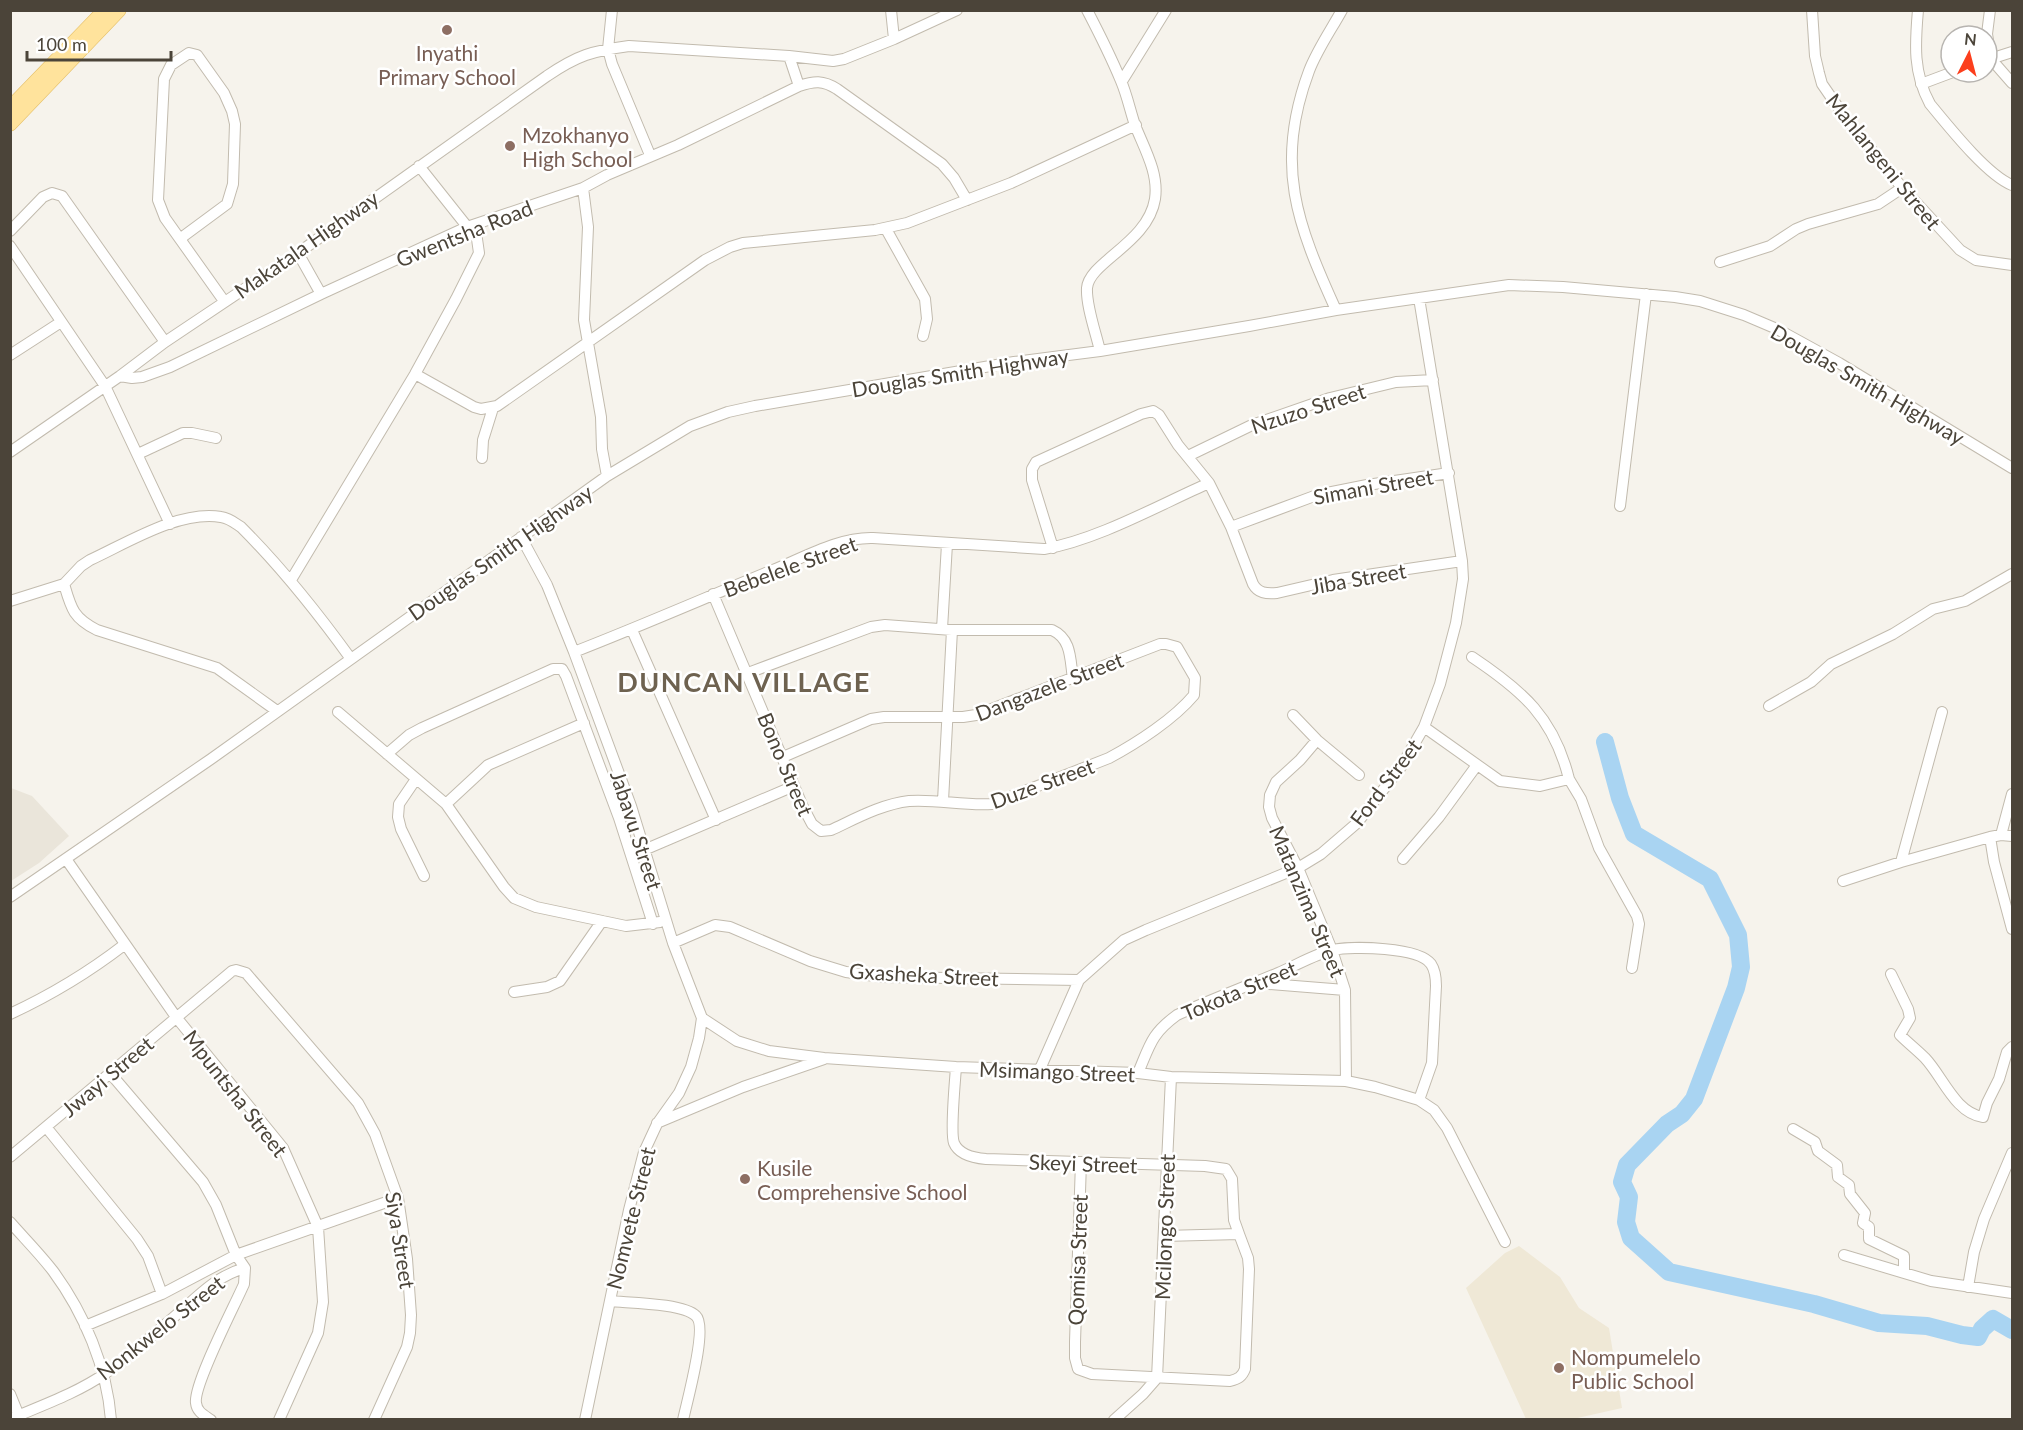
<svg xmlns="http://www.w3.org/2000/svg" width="2023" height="1430" font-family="Lato,sans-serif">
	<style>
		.residential { fill: #eae5da }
		.education { fill: #efe8d6 }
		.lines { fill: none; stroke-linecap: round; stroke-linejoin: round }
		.river { stroke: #a9d4f2; stroke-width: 18 }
		.minor-casing { stroke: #c2bbae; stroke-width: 12 }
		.major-casing { stroke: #e6c16a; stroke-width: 15 }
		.minor { stroke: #fff; stroke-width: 10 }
		.major { stroke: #ffe39c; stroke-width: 14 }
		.education-dot { fill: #8d6e63; stroke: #fff; stroke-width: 2 }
		.labels { text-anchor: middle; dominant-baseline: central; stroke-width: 5; stroke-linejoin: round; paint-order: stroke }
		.education-label { font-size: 21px; fill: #785e54; stroke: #fff; text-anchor: start }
		.street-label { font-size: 21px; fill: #4b4439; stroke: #fff }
		.district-label { font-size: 27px; font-weight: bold; letter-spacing: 1.5px; fill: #6e6250; stroke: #fff }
	</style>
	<rect width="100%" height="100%" fill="#f6f3ec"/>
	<path class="residential" d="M11,788L32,796L69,836L39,863L11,881Z"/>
	<path class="education" d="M1519,1246L1560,1277L1579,1308L1609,1328L1622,1408L1573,1419H1526L1466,1288L1505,1253Z"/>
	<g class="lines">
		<path class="river" d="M1605,742L1620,798L1634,834L1710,879L1738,935L1741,967L1736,988L1694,1099L1682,1114L1667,1124L1627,1165L1622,1182L1629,1197L1626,1222L1631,1238L1669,1272L1814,1304L1879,1323L1927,1326L1962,1335L1978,1337L1982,1329L1993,1319L2012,1330"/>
		<defs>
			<path id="minor" d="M612,10L608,49L612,64L650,155
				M891,10L894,39
				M1087,10C1099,33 1111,57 1121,81C1127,95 1130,110 1135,125C1144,148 1159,173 1155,199C1148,243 1089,262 1087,288C1086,306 1096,333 1100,351
				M1812,10L1815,56L1819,73L1822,84L1842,113L1900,185L1960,250L1976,260L2012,265
				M1918,10C1915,44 1913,73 1930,104C1949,127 1987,175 2012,185
				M1990,10L1987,34L1991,59L2012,83
				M1987,60L2012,52
				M1122,81L1166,10
				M1921,84L1953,72
				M799,86C814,81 823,80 837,89L942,164L954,178L967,200
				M583,188L588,227L584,320L601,417L602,449L607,476
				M886,229L925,299L927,319L923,336
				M10,231L43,197L52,193L62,196L165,342
				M181,238L227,204L233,184L235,124L232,111L224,93L197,55L189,53L171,65L164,79L158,200L165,218L224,301
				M10,246L105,386L170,524
				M298,253L321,294L467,227L583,188L607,175L678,145L799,86L789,56
				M1720,262L1770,246L1796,229L1808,224L1878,204L1902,188
				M1336,310C1297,224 1274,165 1309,71C1317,50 1331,30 1342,10
				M10,355L61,322
				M415,374L474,407L481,409L497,406L705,260L730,247L743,243L875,230L907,223L1011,183L1136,125
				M120,376L132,378L142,377L170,367L321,294
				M10,452L120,376L165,342L298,253L547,76C578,55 592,51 629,46L789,56L833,61L844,59L894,39L957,10
				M138,454L183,433H192L216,438
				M1188,456L1252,425L1330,398L1396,382L1433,380
				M482,458L483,440L493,408
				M1620,506L1646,294
				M1231,527L1317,495L1367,485L1449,473
				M521,537L547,585L574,652L631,806L673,943L702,1018L699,1038L691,1067L679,1093L657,1124L644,1152L629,1210L585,1420
				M1053,548L1032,480V469L1036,462L1141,414L1153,411L1159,415L1178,445L1209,483L1231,527L1253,584C1258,593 1266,594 1277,593L1333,580L1462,561
				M291,580L415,374L456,299L479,253L477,239L419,166
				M64,584C71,608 73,618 97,630L217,668L277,711
				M713,594L803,807L812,824L821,831L831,830C855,819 882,804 909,801C937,799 964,806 992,804L1109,758C1137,743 1174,719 1194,695L1195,678L1177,647L1166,644H1160L976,715L963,717H884L871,719L783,757
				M10,601L64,584L81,566L90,560C127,543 179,510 221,517C229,518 235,523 241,527C282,568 317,612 351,659
				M942,629L947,544
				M632,630L716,820
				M574,652C641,626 707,597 773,570C805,557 839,537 873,538L1044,549C1097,540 1159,505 1209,483
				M748,673L871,627L885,625L952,630H1052C1072,639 1070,660 1073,679
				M1769,706L1811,682L1831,664L1893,634L1933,609L1965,601L2012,574
				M338,712L446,804L504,887L514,898L536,907L626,926L660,922
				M1293,715L1317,740L1359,775
				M1424,727L1500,781L1540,786L1569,779C1554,718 1523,691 1472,657
				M1317,740L1300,760L1276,782L1270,795L1269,807L1272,818L1298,868L1332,950L1345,990L1346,1081
				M387,754L409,735L422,728L553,669H562L566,676L619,818L653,924
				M416,779L399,804L398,817L401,829L424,876
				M1569,779L1581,799L1599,848L1637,916L1639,924L1632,968
				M943,801L952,630
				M446,804L488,765L584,723
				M2001,835L2012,794
				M1990,837L1994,862L2012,929
				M644,850L794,786
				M66,859L176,1017L283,1148L318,1227L323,1302L318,1333L279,1420
				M1403,859L1439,817L1477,765
				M1901,862L1942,712
				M1843,881L1901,862L1990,837L2001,835L2012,836
				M10,897L211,759L607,476L690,426L728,412L755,406L1014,362L1100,351L1249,326L1336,310L1509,285L1563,287L1675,297L1700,301L1744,315L1777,329L1839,363L2012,468
				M673,943L715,925L730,927L810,961L846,972L882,977L1079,980
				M1891,974L1908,1009L1910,1018L1900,1035C1908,1043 1917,1050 1925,1058C1943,1077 1955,1113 1983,1117L1987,1103L1999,1079L2007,1052L2012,1047
				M1256,983L1345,990
				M514,992L547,987L560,981L602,921
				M10,1014C51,995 89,972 124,945
				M702,1018L737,1041L769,1051L824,1058L956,1067L1138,1073L1171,1077L1346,1081L1375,1087L1419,1100L1434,1110L1447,1128L1505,1242
				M956,1067C955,1082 950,1133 954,1143C959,1155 974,1158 986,1159L1205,1166L1226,1169L1232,1179L1234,1220L1239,1234
				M1040,1069L1079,980L1124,940L1146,930L1298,868L1321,854L1357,823L1401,767L1424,727L1440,684L1456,623L1463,579L1462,561L1419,298
				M110,1073L203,1182L216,1205L236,1255L245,1268L244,1284C235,1305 193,1385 196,1403C197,1412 204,1415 211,1420
				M1138,1073C1150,1045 1151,1034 1177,1015C1210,1000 1245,987 1278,973C1295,966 1317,953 1333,950C1353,946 1419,947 1431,964C1435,970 1436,979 1436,986L1432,1063L1419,1100
				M657,1123L743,1087L824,1059
				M46,1127L137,1239L148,1256L162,1294
				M1793,1129L1815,1142L1818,1151L1837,1165L1838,1177L1849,1185L1850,1194L1865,1213L1863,1223L1869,1227V1239L1904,1256V1273
				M10,1157L232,971L236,970L246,973L358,1103L375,1134L398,1198L407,1259L411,1315L410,1333L407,1347L374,1420
				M1081,1162L1075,1342V1358L1078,1369L1092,1374L1230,1381C1238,1379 1242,1377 1245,1369L1249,1269L1248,1258L1239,1234L1164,1236
				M10,1222C24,1238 40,1254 53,1271C84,1313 107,1367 111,1420
				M1844,1255L1931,1281L2012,1293
				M1968,1287L1974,1252L1984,1219L2012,1153
				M610,1301C628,1303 683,1303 696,1316C708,1327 687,1401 683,1420
				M85,1326L162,1294L236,1255L398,1198
				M1157,1378L1171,1077
				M10,1394L19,1416
				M10,1419C43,1405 77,1393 106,1373C132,1354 156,1332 181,1311C201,1293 219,1275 245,1268
				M1114,1420L1143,1394L1157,1378"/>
			<path id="major" d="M10,108L105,10
				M10,124L119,10"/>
		</defs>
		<use href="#minor" class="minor-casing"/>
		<use href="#major" class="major-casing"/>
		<use href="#minor" class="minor"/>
		<use href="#major" class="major"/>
	</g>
	<g class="education-dot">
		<circle cx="447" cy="30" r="6"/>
		<circle cx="510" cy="146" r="6"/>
		<circle cx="745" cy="1179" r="6"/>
		<circle cx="1559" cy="1368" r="6"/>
	</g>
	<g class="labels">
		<g class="education-label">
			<text x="447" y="52" text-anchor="middle">Inyathi<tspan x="447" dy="24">Primary School</tspan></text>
			<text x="522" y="134">Mzokhanyo<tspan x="522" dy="24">High School</tspan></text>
			<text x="757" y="1167">Kusile<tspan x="757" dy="24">Comprehensive School</tspan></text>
			<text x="1571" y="1356">Nompumelelo<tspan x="1571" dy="24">Public School</tspan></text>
		</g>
		<g class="street-label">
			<text transform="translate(1884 161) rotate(51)">Mahlangeni Street</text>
			<text transform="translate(464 233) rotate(-22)">Gwentsha Road</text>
			<text transform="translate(306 244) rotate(-35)">Makatala Highway</text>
			<text transform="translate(960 372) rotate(-9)">Douglas Smith Highway</text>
			<text transform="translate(1868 384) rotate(30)">Douglas Smith Highway</text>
			<text transform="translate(1308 408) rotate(-18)">Nzuzo Street</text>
			<text transform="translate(1373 486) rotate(-10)">Simani Street</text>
			<text transform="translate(500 552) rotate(-35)">Douglas Smith Highway</text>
			<text transform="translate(790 566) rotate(-20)">Bebelele Street</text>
			<text transform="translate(1358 578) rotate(-10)">Jiba Street</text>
			<text transform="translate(1049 686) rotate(-21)">Dangazele Street</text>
			<text transform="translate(786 764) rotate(67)">Bono Street</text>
			<text transform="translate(1385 782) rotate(-53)">Ford Street</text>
			<text transform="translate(1042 783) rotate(-20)">Duze Street</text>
			<text transform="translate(637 830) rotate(72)">Jabavu Street</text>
			<text transform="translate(1308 901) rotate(67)">Matanzima Street</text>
			<text transform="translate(924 974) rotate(3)">Gxasheka Street</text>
			<text transform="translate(1239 990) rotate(-23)">Tokota Street</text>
			<text transform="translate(1057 1071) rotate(2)">Msimango Street</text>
			<text transform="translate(107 1076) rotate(-40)">Jwayi Street</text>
			<text transform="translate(236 1093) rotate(52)">Mpuntsha Street</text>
			<text transform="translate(1083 1163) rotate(2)">Skeyi Street</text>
			<text transform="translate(630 1218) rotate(-76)">Nomvete Street</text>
			<text transform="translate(1164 1227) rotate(-88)">Mcilongo Street</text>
			<text transform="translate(401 1240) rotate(81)">Siya Street</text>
			<text transform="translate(1077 1260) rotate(-88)">Qomisa Street</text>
			<text transform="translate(160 1327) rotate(-38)">Nonkwelo Street</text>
		</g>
		<g class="district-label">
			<text x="744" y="681">DUNCAN VILLAGE</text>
		</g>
	</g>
	<rect width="2023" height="1430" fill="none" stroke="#4b4439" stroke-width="24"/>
	<g transform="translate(1969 54) rotate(6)"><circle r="28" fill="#ffffff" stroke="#b7b4b0" stroke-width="1.5"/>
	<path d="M0-4.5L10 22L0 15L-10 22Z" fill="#fc3f1d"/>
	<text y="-9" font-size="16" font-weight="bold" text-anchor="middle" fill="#4b4439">N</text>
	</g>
	<path d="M27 51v9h144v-9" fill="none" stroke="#4b4439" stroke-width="3"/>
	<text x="36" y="51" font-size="18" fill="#4b4439" stroke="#ffffff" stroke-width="4.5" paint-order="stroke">100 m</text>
</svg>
